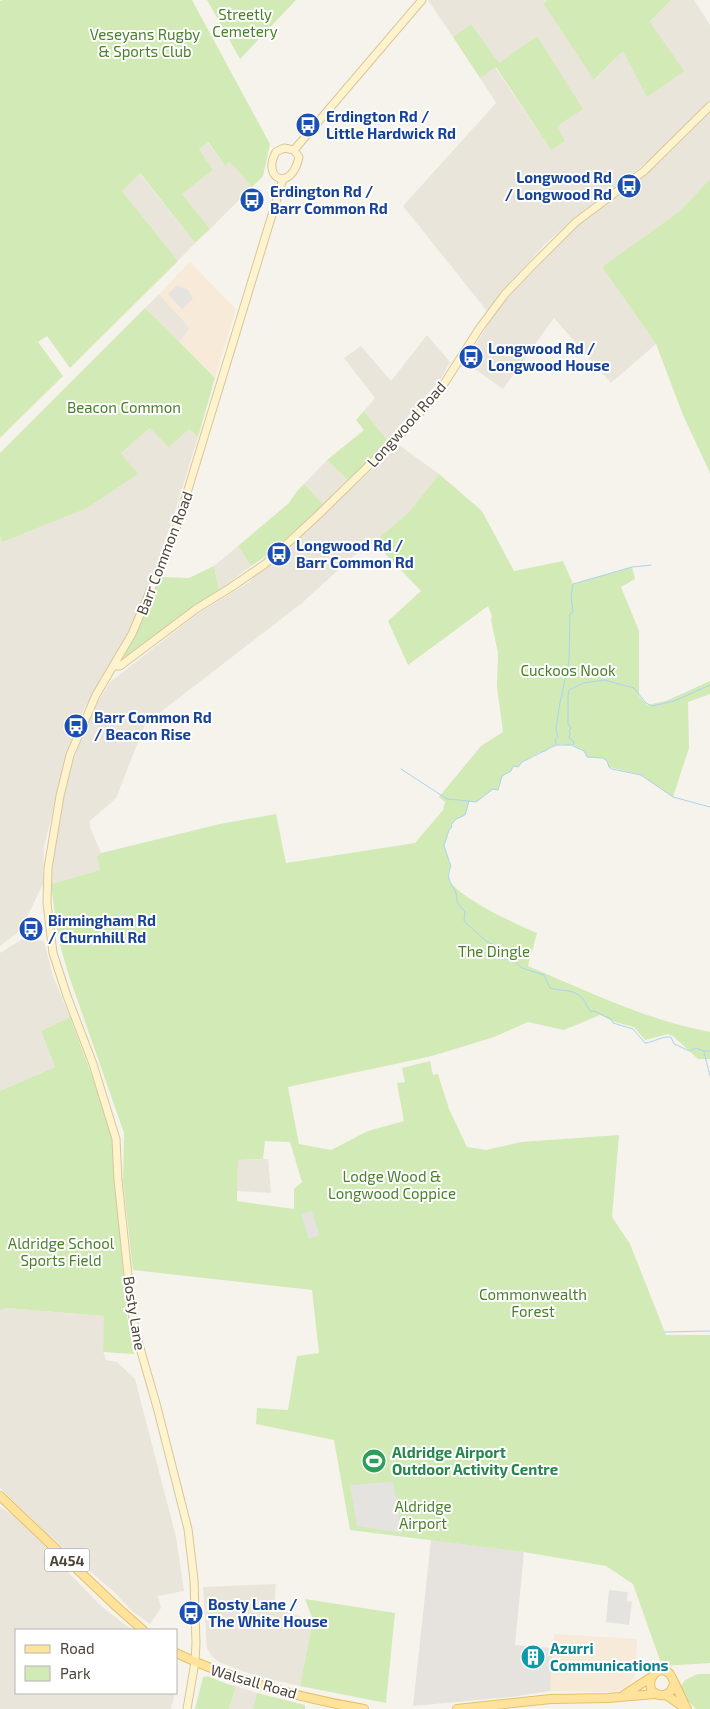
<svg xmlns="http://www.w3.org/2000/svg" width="710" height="1709" font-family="'Exo 2',sans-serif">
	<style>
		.residential { fill: #eae5da }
		.commercial { fill: #f7ead8 }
		.industrial { fill: #e6e2dd }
		.green { fill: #d2eab5; fill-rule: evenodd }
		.parking { fill: #e5e3e0 }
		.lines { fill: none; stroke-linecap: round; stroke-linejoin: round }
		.stream { stroke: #a9d4f2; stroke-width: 1 }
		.secondary-casing { stroke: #d6c79b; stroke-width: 9 }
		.primary-casing { stroke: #e6c16a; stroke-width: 10 }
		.secondary { stroke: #fff3cd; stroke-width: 7 }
		.primary { stroke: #ffe39c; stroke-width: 8 }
		.labels { text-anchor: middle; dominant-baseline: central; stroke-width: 4; stroke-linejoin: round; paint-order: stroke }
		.shield { fill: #fff; stroke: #817c74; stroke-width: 1 }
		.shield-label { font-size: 14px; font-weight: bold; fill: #4b4439 }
		.park-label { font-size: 15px; fill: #4a7f2a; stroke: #fff }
		.transit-label { font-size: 15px; font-weight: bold; fill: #164399; stroke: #fff; text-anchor: start }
		.street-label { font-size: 15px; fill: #4b4439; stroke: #fff }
		.leisure-label { font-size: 15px; font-weight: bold; fill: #27864d; stroke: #fff; text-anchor: start }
		.culture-label { font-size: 15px; font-weight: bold; fill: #0d838f; stroke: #fff; text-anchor: start }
	</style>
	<rect width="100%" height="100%" fill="#f6f3ec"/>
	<path class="residential" d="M428,0H547L543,2L595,80L671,0H694L710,25V101L661,151L572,220L544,245L487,311L403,206L496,103L480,78L495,67L551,150L556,126L537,36L499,63L471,24L453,37Z
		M710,110V179L681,210L602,267L656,344L611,383L554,318L503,389L465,362L499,307L521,280L577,225L646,173L666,155Z
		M207,142L225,166L230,162L252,187L210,229L182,194L213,170L199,149Z
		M139,173L195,243L178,261L122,191Z
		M159,294L190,328L179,343L145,308Z
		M427,335L450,362L440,380L387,440L364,411L375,398L344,358L361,346L391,381Z
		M150,428L189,429L198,437L173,518L143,603L112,666L84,708L67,753L44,847L43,884L24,923L17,933L0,946V537L2,542L138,474L121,453Z
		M399,445L439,474L409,512L374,542L358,552L302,603L145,724L116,798L90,821V827L101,853L97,856L100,870L51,884L55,844L69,773L84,730L96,705L110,682L196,615L249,582Z
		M327,460L349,481L324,505L304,484Z
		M238,546L251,566L219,591L214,566Z
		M24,938L44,941L53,976L70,1017L41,1031L55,1067L0,1091V953Z
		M268,1159L271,1193L237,1191L238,1160Z
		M5,1308L105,1316L103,1351L106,1360L117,1362L135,1379L176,1537L184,1591L158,1596L161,1608L150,1624L132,1611L113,1591L45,1532L0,1488V1310Z
		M0,1507L16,1517L67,1567L66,1570L100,1605L132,1630H16V1693H175L171,1709H0Z
		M276,1584L274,1609L313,1620L300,1686L256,1676L219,1662L212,1657L207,1648L203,1587Z
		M236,1686L257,1693L253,1709H229Z"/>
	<path class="commercial" d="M190,262L236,309L215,378L179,343L190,328L159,294Z
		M554,1634L637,1639L635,1675L629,1686L615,1692L550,1691Z"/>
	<path class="industrial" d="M431,1540L524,1552L515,1645L553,1648L550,1691L511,1697L413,1706Z"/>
	<path class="green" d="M3,0H192L270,144L263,176L252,187L230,162L225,166L208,142L199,149L213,170L182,194L210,229L195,243L140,173L122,191L178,261L70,368L47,336L38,342L63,376L0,438V1Z
		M207,0H296L240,59Z
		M547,0H671L650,22L684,71L647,97L623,51L594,80L543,3Z
		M471,24L499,63L537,36L583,109L557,126L565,141L551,150L496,67L480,78L453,37Z
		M710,179V473L683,415L656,344L602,267L681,210Z
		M145,308L215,378L198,437L189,429L169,447L150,428L121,453L138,474L87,508L2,542L0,537V453Z
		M364,411L387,440L349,481L327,460L364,430L356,420Z
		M439,474L482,511L514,571L563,561L573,584L632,567L635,579L621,587L639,631V696L647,705L666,701L710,681V694L688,702L689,748L673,797L641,775L609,767L607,761L603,758L587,757L584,751L573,745L568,746L561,744L551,747L545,752H540L522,762L518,767L513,766L511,771L502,776L498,790L493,789L476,802L469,801L465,815L456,819L451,825L452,827L449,830L444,846C447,853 448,859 451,866C448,872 447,876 450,881C458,897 519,926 537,933L528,966C587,991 646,1020 710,1032V1059H698L673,1036L668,1034L645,1040L634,1027L615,1022L600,1015L564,1030L528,1022L494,1037L432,1056L288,1087L299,1144L331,1150L368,1131L404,1121L397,1083L405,1082L402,1068L430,1061L433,1075L438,1074L449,1109L467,1147L486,1150L521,1142L619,1135L612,1217L630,1244L666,1335H710V1663L662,1666L633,1584L606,1566L524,1552L350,1530L334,1440L256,1424L257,1408L288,1410L297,1356L319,1353L312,1290L133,1270L123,1181L124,1133L69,976L58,938L51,884L100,870L97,856L101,853L220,824L276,814L286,863L415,843L443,810L445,802L439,797L481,746L503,732L497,687L498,653L491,620L492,616L488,606L408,665L388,621L421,591L374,542L409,512ZM265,1141L290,1142L302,1182L294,1189V1209L237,1201L238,1160L263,1159Z
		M304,484L324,505L266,556L251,566L238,546L289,503L297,491Z
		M214,566L219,591L197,605L193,606L192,609L125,658L124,655L162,577L189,578Z
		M70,1017L102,1103L112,1139L127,1316L134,1354L103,1352L104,1316L6,1308L0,1310V1091L55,1067L41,1031Z
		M305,1599L395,1613L386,1703L300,1686L313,1620Z
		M698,1674H710V1709H696L684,1697L679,1689L685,1680Z
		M207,1676L227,1684L236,1686L229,1709H195L203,1677Z
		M257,1693L305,1705V1709H253Z"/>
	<path class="parking" d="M177,285L188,290L193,299L182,309L168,294Z
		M312,1211L319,1235L309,1239L301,1214Z
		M393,1482L402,1533L357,1526L350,1485Z
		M609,1590L628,1592L627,1601L632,1602L629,1625L606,1622Z
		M519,1646L550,1650L546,1685L515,1682L517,1661H524V1666L532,1667L533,1664L545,1665L546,1654L518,1651Z"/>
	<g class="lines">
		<path class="stream" d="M710,685L674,701L652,706L646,703L634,688L604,680L583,683L569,690L568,696V724L571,728L569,731L570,734L569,738L574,742L573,745H556L522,762L518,767L513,766L511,771L502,776L498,790L493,789L476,802L469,801L465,815L456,819L451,825L452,827L449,830L444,846C447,853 448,859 451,866C443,884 458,885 457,902L465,912L464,921L486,941L494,945L503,958L516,962L522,968L544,975L550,988C560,991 575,989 582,998C586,1002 587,1008 591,1012L594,1011L611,1019L613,1023L633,1029L645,1043C655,1042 661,1036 671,1037L674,1044C680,1046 684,1049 690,1051L696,1048L704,1051H710
			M556,744L555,740L558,737L556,729L559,708L569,660L570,614L573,612L571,597L573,584L632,567L651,565
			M573,746L584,751L587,757L603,758L607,761L609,767L612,769L641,775L673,797L710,807
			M401,769L447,799L469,801
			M704,1052L710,1076
			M665,1332L710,1331"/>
		<defs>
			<path id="secondary" d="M284,148L294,150L299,157C291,194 261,178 276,152Z
				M294,150L422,0
				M114,666H120L196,609L230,588L265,564L316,517L401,434L440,390L479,329L505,294L530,268L576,222L644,171L710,106
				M187,1709L195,1662L196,1643L194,1580L188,1529L157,1407L136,1334L132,1313L118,1180L116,1139L93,1064L67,996L53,953L47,903L48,868L60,796L70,755L96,695L132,634L175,532L283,179"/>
			<path id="primary" d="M0,1496L118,1608L143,1630
				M176,1653C235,1681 300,1698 364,1709
				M674,1683C672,1695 661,1699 652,1691C646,1680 657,1664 669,1673C672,1675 683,1703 687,1709
				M624,1695L650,1678
				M666,1695L685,1708
				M457,1709L551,1699L608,1698L655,1694"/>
		</defs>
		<use href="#secondary" class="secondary-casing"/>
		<use href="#primary" class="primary-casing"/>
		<use href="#secondary" class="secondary"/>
		<use href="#primary" class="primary"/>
	</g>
	<defs>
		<symbol id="bus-disc" viewBox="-11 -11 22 22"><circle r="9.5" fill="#1a4fb4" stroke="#fff"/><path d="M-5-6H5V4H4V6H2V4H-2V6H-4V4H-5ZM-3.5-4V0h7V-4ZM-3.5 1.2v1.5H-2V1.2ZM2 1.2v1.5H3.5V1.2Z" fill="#fff"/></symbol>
		<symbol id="stadium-disc" viewBox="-11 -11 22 22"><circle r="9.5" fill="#2e9e5b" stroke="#fff"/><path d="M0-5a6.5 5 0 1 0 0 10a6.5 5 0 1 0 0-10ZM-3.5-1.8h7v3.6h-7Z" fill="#fff"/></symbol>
		<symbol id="building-disc" viewBox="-11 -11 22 22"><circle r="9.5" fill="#0f9aa8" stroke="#fff"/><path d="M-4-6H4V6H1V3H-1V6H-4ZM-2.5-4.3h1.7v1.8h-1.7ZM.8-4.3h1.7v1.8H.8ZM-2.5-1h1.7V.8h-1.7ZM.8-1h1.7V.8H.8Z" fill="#fff"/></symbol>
	</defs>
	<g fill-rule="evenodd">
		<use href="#bus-disc" x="294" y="111" width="28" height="28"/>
		<use href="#bus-disc" x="615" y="172" width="28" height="28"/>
		<use href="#bus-disc" x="238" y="186" width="28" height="28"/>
		<use href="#bus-disc" x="457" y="343" width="28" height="28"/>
		<use href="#bus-disc" x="265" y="540" width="28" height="28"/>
		<use href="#bus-disc" x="62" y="712" width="28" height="28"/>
		<use href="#bus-disc" x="17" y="915" width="28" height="28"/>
		<use href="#stadium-disc" x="360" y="1447" width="28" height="28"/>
		<use href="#bus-disc" x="177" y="1599" width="28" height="28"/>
		<use href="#building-disc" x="519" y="1643" width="28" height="28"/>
	</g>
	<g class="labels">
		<rect class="shield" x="44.5" y="1548.5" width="45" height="23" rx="4"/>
		<g class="shield-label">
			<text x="67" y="1560">A454</text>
		</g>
		<g class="park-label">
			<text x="245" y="14">Streetly<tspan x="245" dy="17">Cemetery</tspan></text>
			<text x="145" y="34">Veseyans Rugby<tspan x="145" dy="17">&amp; Sports Club</tspan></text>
			<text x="124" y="407">Beacon Common</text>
			<text x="568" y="670">Cuckoos Nook</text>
			<text x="494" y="951">The Dingle</text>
			<text x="392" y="1176">Lodge Wood &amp;<tspan x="392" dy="17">Longwood Coppice</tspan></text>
			<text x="61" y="1243">Aldridge School<tspan x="61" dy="17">Sports Field</tspan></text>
			<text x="533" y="1294">Commonwealth<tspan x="533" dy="17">Forest</tspan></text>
			<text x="423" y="1506">Aldridge<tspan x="423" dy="17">Airport</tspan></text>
		</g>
		<g class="transit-label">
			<text x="326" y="116">Erdington Rd /<tspan x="326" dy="17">Little Hardwick Rd</tspan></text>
			<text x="612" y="177" text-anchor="end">Longwood Rd<tspan x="612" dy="17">/ Longwood Rd</tspan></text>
			<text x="270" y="191">Erdington Rd /<tspan x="270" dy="17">Barr Common Rd</tspan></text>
			<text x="488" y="348">Longwood Rd /<tspan x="488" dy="17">Longwood House</tspan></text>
			<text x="296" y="545">Longwood Rd /<tspan x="296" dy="17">Barr Common Rd</tspan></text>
			<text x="94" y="717">Barr Common Rd<tspan x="94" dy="17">/ Beacon Rise</tspan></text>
			<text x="48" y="920">Birmingham Rd<tspan x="48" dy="17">/ Churnhill Rd</tspan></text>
			<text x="208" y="1604">Bosty Lane /<tspan x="208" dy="17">The White House</tspan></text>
		</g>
		<g class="street-label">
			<text transform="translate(406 424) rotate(-48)">Longwood Road</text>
			<text transform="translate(164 553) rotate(-69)">Barr Common Road</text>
			<text transform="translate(135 1313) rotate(81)">Bosty Lane</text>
			<text transform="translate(254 1681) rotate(16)">Walsall Road</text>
		</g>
		<g class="leisure-label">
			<text x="392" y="1452">Aldridge Airport<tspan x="392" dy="17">Outdoor Activity Centre</tspan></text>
		</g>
		<g class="culture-label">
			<text x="550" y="1648">Azurri<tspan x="550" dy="17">Communications</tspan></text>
		</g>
	</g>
	<rect x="15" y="1629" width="162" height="65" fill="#ffffff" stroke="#b7b4b0"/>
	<rect x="25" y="1645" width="25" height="8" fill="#ffe39c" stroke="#b7b4b0"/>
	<text x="60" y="1654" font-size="15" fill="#4b4439">Road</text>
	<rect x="25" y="1666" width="25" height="15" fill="#d2eab5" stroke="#b7b4b0"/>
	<text x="60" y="1679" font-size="15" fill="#4b4439">Park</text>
</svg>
